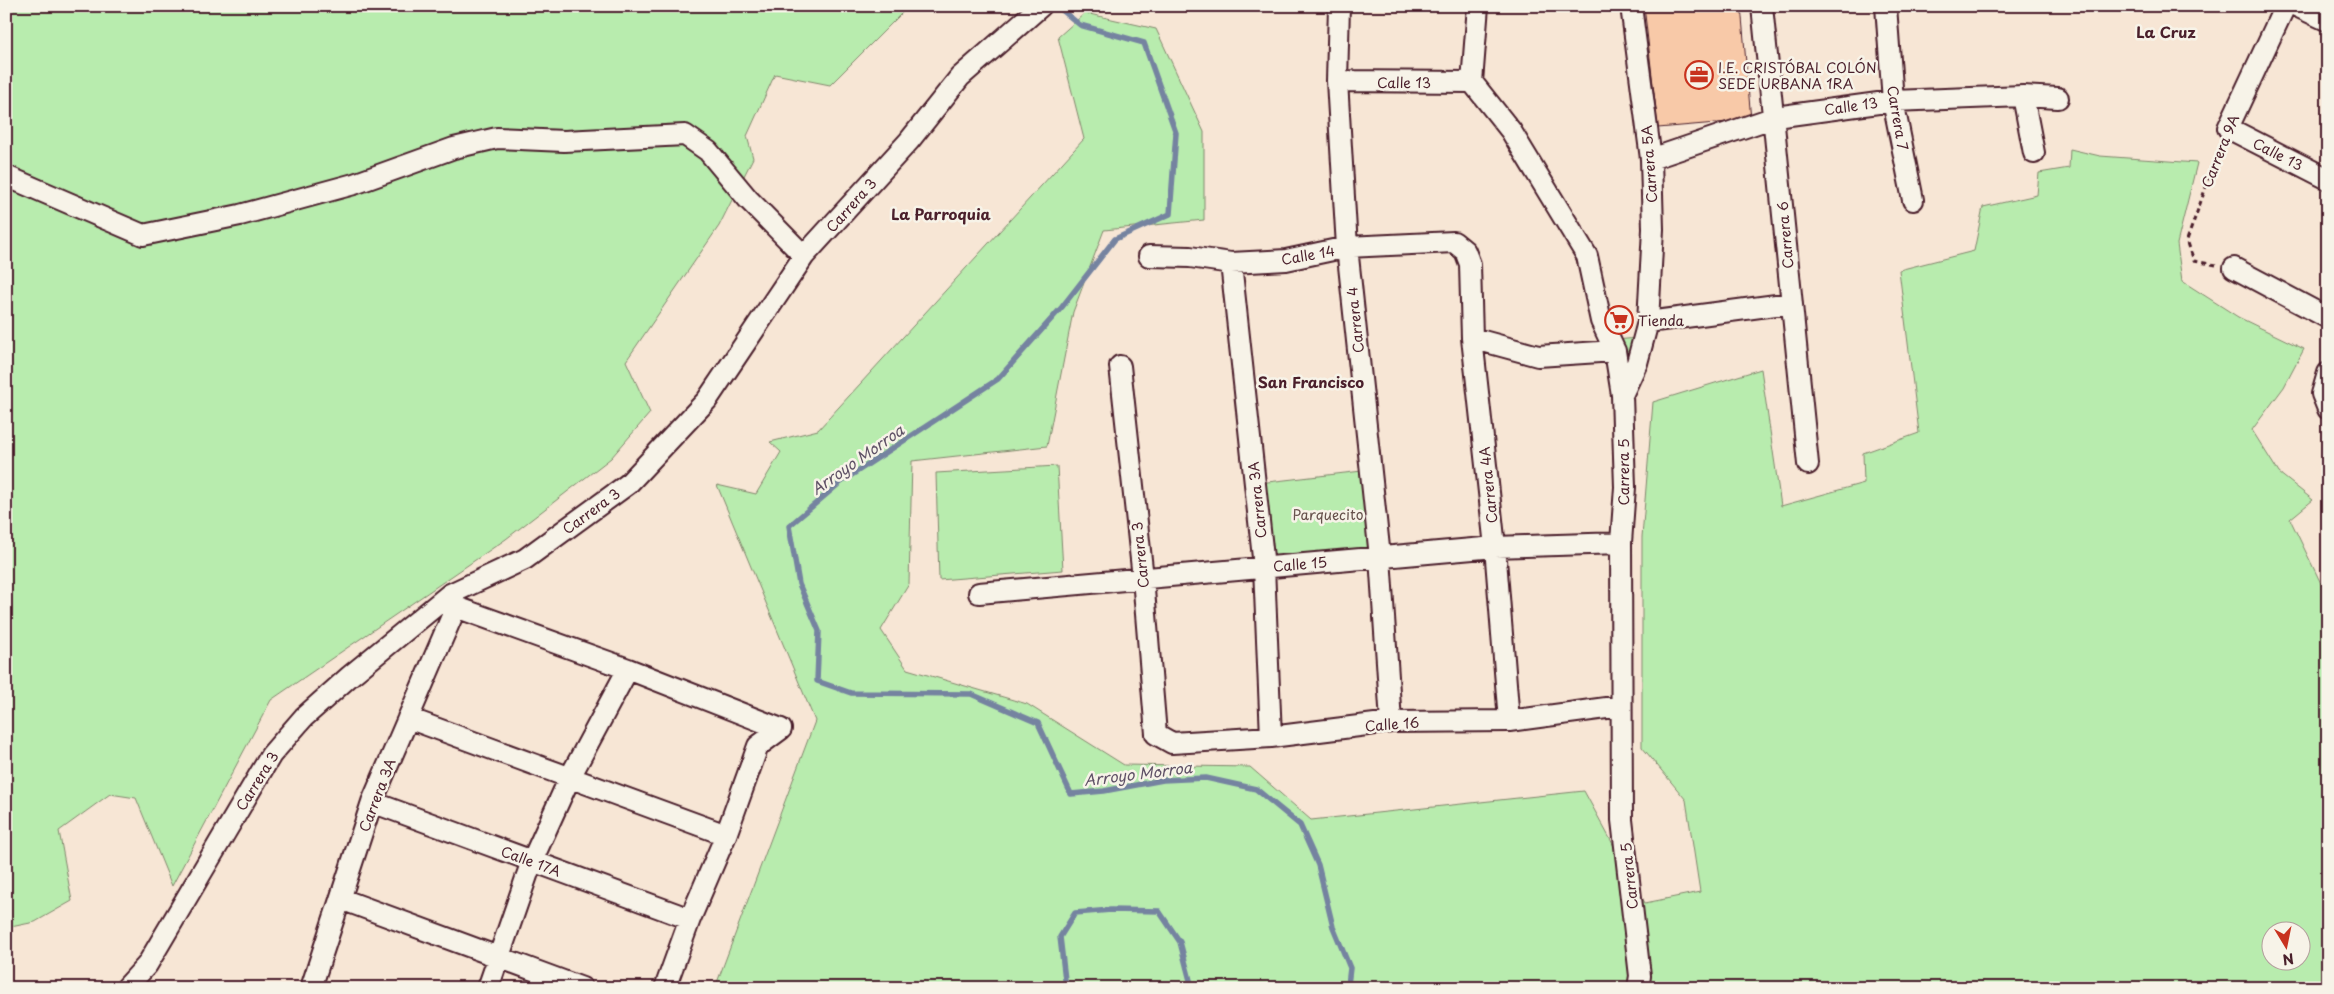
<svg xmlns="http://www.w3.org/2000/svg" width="2334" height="994" font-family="'Playpen Sans',sans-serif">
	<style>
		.green { fill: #b8ecae; stroke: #81866c; fill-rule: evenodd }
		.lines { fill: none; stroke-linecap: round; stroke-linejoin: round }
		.stream { stroke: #7483a0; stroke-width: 5.5 }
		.building { fill: #f8c9a8; stroke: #4a1f2b }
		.minor-casing { stroke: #4a1f2b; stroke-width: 24 }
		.path { stroke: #4a1f2b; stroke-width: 3; stroke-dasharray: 5 4; stroke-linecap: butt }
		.minor { stroke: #f7f3e8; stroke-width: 20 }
		.labels { text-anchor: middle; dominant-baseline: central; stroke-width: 5; stroke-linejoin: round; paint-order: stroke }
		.poi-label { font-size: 14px; fill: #4a1f2b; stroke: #f7f3e8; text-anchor: start }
		.street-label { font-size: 14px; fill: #4a1f2b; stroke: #f7f3e8 }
		.park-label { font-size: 14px; fill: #66524c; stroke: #f7f3e8 }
		.neighbourhood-label { font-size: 15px; font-weight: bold; fill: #4a1f2b; stroke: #f7f3e8 }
		.water-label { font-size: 15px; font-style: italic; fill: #5f5166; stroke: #f7f3e8 }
	</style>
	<rect width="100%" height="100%" fill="#f7e6d5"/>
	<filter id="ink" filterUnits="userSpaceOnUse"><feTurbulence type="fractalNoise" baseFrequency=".02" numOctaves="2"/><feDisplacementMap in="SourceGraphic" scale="10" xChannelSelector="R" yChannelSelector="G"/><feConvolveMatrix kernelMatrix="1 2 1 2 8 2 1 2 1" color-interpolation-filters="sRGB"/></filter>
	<g filter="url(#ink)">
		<path class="green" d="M6,6H909L830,85L775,74L747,136L753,158L719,226L626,361L650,413L611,458L506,539L271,700L172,886L136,798L110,794L59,831L72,901L35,922L6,928Z
			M1085,13L1156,29L1204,132V220L1104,230L1073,312L1047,446L912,461L909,584L881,630L907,669L1027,704L1124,765L1250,767L1311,820L1584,791L1645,903L1700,892L1686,800L1642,747V537L1653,402L1761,369L1781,506L1864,483L1863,453L1919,433L1899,270L1974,251L1983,207L2037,195L2039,173L2069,168L2070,149L2100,156L2197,163L2177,244L2182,281L2238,317L2304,349L2284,387L2252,430L2279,473L2313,500L2290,519L2328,598V988H715L815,721L717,485L756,494L781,452L770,442L818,430L1084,139L1058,37ZM2272,932H2302V962H2272Z
			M1637,338L1628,374L1616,340Z
			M1057,466L1063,570L939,580L936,473Z
			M1362,471L1371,548L1265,558L1259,483Z"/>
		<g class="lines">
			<path class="stream" d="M1057,6L1080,25L1144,43L1176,133L1170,214L1115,239L1062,307L998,379L841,482L789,526L799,584L819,631L817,681L851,693L971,694L1038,723L1071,794L1104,791L1163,780L1206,778L1256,789L1300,825L1318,865L1333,927L1350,968L1348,985L1345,988
				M1066,988L1060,937L1075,913L1111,910L1159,911L1180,942L1192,988"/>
		</g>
		<path class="building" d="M1644,6H1741L1751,120L1658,128Z"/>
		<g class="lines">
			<defs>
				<path id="minor" d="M1339,6L1337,81L1347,247L1380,557L1391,722
					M1478,6L1472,82L1511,131L1587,256L1601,321L1615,351L1622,395L1625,487L1621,543L1622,820L1640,976L1638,988
					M1762,6L1808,464
					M1886,6L1893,101L1913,200
					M2285,6L2228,128L2328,179
					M2296,6L2328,21
					M1337,81L1472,82
					M2023,96L2034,153
					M1651,159L1775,117L1893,101L2023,96L2058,98
					M6,176L143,235L240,215L354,184L454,148L497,138L564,141L685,135L708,151L748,199L804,256
					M1149,256L1190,257L1231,263L1286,260L1347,247L1454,242L1465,251L1470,264L1472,338L1495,547L1509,721
					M1231,263L1264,567L1271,737
					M2234,268L2328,318
					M1648,322L1791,303
					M1472,338L1538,356L1615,351
					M1120,366L1143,578L1156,734L1172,743L1271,737L1391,722L1509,721L1621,706
					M2328,373L2322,394L2328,409
					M1622,395L1637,363L1648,322L1653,229L1651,159L1631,6
					M979,593L1495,547L1621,543
					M450,594L456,607L628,669L781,729L758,746L726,835L690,919L665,988
					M408,718L726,835
					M372,802L690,919
					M341,899L582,988
					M126,988L147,965L271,755L304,717L350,676L450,594L525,559L628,484L707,400L804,256L909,141L960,77L1041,6
					M311,988L372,802L456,607
					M488,988L532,861L570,777L628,669"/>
			</defs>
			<use href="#minor" class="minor-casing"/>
			<path class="path" d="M2216,265L2194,261L2187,240L2221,145"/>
			<use href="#minor" class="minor"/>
		</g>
	</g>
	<defs>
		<symbol id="office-ring" viewBox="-11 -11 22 22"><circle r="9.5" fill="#f7f3e8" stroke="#c8321e" stroke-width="1.5"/><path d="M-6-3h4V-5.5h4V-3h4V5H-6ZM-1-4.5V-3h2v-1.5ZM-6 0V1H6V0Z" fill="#c8321e"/></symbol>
		<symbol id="supermarket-ring" viewBox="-11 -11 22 22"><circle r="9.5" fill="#f7f3e8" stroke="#c8321e" stroke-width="1.5"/><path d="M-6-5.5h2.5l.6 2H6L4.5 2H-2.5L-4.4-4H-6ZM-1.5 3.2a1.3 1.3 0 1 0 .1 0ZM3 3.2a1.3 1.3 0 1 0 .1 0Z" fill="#c8321e"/></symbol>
	</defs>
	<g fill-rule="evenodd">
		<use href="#office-ring" x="1683" y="59" width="32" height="32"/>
		<use href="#supermarket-ring" x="1603" y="304" width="32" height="32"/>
	</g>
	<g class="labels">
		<g class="poi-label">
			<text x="1718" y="67">I.E. CRISTÓBAL COLÓN<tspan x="1718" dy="16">SEDE URBANA 1RA</tspan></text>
			<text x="1638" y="320">Tienda</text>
		</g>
		<g class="street-label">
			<text x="1404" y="82">Calle 13</text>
			<text transform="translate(1851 106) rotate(-8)">Calle 13</text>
			<text transform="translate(1898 118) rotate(80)">Carrera 7</text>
			<text transform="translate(2220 151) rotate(-68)">Carrera 9A</text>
			<text transform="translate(2278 154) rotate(27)">Calle 13</text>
			<text transform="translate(1649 164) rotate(-94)">Carrera 5A</text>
			<text transform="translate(851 205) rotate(-48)">Carrera 3</text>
			<text transform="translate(1785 235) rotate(-95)">Carrera 6</text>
			<text transform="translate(1308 255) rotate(-10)">Calle 14</text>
			<text transform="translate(1355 320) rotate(-96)">Carrera 4</text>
			<text transform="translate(1623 472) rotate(-90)">Carrera 5</text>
			<text transform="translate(1488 485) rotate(-96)">Carrera 4A</text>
			<text transform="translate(1257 500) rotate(-96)">Carrera 3A</text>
			<text transform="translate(591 511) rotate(-36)">Carrera 3</text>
			<text transform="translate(1140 555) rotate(-96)">Carrera 3</text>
			<text transform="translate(1300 564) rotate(-5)">Calle 15</text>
			<text transform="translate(1392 724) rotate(-4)">Calle 16</text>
			<text transform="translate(257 781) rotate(-58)">Carrera 3</text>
			<text transform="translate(377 795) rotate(-69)">Carrera 3A</text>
			<text transform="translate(531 861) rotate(20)">Calle 17A</text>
			<text transform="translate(1629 876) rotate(-96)">Carrera 5</text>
		</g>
		<g class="park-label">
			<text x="1328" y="514">Parquecito</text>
		</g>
		<g class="neighbourhood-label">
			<text x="2166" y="31">La Cruz</text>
			<text x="941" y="213">La Parroquia</text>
			<text x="1311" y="381">San Francisco</text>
		</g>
		<g class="water-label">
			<text transform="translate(857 459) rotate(-35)">Arroyo Morroa</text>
			<text transform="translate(1138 773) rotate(-7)">Arroyo Morroa</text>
		</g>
	</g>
	<rect width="2334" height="994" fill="none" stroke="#f7f3e8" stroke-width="25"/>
	<rect x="12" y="12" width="2309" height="969" fill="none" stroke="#4a1f2b" stroke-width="2" filter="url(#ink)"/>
	<g transform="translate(2286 946) rotate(170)"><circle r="24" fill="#f7f3e8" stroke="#b29e9c"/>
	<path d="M0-4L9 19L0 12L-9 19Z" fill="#c8321e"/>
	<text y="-8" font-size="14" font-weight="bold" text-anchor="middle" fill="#4a1f2b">N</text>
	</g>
</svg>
